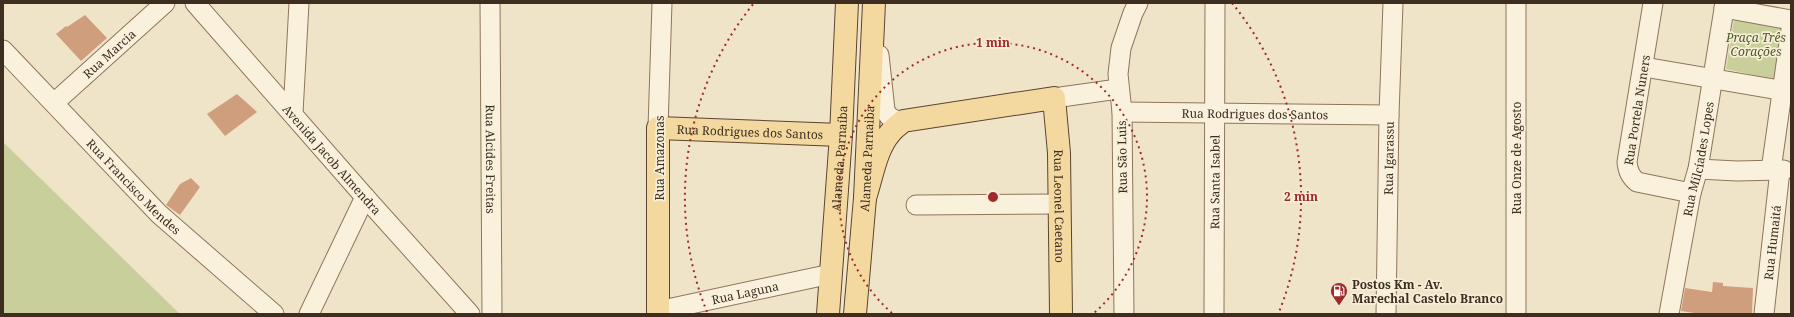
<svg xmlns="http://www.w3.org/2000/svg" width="1794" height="317" font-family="'Noto Serif',serif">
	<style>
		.green { fill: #c9cf9b }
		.building { fill: #cf9f7d }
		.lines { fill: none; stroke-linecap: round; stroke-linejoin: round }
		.minor-casing { stroke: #8d765c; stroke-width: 21 }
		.major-casing { stroke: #5b4430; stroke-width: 24 }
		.minor { stroke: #faf1dc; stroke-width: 19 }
		.major { stroke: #f3d9a0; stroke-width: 22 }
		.ring { fill: none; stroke: #9e2a2b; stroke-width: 2; stroke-dasharray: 2 4 }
		.labels { text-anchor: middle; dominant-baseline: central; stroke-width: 3.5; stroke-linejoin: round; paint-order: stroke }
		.park-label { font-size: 12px; font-style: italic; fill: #4d5a26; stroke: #f7eed8 }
		.street-label { font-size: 12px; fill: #3d2e20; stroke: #f7eed8 }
		.poi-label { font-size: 12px; font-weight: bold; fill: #3d2e20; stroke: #f7eed8; text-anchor: start }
		.centre { fill: #9e2a2b; stroke: #f7eed8; stroke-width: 2 }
		.ring-label { font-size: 12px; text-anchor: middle; font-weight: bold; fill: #9e2a2b; stroke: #f7eed8; stroke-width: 3.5; stroke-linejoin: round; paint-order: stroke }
	</style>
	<rect width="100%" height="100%" fill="#f0e4c8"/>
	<path class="green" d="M1735,13L1784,21L1776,80L1726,69Z
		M3,142L180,314H3Z"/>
	<path class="building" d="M85,15L107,38L81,61L56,34L66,26L67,27Z
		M237,94L257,112L225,136L207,114Z
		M191,178L200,187L180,215L166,205L180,184Z
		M1713,282L1723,283V286L1753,288L1752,314H1701L1681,311L1685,288L1712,292Z"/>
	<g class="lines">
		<defs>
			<g id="minor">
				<path id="s1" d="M195,3L365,197L470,314"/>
				<path id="s2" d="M490,3L492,314"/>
				<path d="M1516,3V314"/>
				<path d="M1653,3L1627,162C1628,171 1630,176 1637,182L1691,193"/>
				<path d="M1724,8L1791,20"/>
				<path id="s3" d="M3,50L159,214L274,314"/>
				<path d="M879,55L885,110C889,119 894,120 903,121"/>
				<path d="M1644,67L1791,92"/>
				<path d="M1054,98L1118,89"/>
				<path id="s4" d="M54,103L165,3"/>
				<path id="s5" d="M1122,112L1389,115"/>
				<path d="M293,113L299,3"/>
				<path d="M658,128L662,3"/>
				<path d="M1698,169L1737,171L1784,170"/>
				<path d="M1771,170L1791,29"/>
				<path d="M916,205L1060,204"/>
				<path id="s6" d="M658,311L831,274"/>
				<path d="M309,314L365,197"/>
				<path d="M1124,314L1122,112L1118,74L1121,48L1133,13L1138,3"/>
				<path id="s7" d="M1214,314L1215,3"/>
				<path id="s8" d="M1386,314L1389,115L1393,3"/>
				<path id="s9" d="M1669,314L1691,193L1698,169L1725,3"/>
				<path id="s10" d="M1764,314L1780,170"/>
			</g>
			<g id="major">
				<path id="s11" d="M865,198C872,177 876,148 891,132C894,128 899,125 903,121L1054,98L1059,153L1061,314"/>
				<path id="s12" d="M658,314V128L841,135"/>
				<path id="s13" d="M828,314L841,135L847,3"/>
				<path id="s14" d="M855,314L865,198L874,3"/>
			</g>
		</defs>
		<use href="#minor" class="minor-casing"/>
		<use href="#major" class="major-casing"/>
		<use href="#minor" class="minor"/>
		<use href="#major" class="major"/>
	</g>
	<g class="ring">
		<path d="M892 313A154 154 0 1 1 1094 313"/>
		<path d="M707 312A308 308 0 0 1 754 3M1232 3A308 308 0 0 1 1279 312"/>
	</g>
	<defs>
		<symbol id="fuel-pin" viewBox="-11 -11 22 30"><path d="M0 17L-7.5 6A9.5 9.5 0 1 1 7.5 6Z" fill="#9e2a2b" stroke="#f7eed8"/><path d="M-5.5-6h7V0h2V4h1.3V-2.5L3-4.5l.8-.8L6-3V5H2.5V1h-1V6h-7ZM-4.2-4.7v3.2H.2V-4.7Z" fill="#fff"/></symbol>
	</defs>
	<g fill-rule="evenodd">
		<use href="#fuel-pin" x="1329" y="281" width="20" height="27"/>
	</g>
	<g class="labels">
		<g class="park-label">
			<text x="1756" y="37">Praça Três<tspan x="1756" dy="14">Corações</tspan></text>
		</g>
		<g class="street-label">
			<text stroke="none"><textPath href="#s4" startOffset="74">Rua Marcia</textPath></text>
			<text transform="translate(1637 110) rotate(-81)">Rua Portela Nuners</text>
			<text stroke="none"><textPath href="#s5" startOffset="133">Rua Rodrigues dos Santos</textPath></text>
			<text stroke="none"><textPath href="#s12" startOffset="278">Rua Rodrigues dos Santos</textPath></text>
			<text transform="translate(1122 157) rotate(-91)">Rua São Luis</text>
			<text stroke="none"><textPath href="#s2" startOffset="156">Rua Alcides Freitas</textPath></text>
			<text transform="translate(659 158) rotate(-90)">Rua Amazonas</text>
			<text stroke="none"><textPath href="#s8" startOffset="156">Rua Igarassu</textPath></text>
			<text transform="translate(1516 158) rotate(-90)">Rua Onze de Agosto</text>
			<text stroke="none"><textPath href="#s1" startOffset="208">Avenida Jacob Almendra</textPath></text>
			<text stroke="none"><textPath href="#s13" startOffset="156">Alameda Parnaíba</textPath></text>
			<text stroke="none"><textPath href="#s14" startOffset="156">Alameda Parnaiba</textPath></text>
			<text stroke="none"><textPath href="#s9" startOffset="158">Rua Milcíades Lopes</textPath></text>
			<text stroke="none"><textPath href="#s7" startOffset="132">Rua Santa Isabel</textPath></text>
			<text stroke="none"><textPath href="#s3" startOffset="189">Rua Francisco Mendes</textPath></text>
			<text stroke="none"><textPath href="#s11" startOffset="349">Rua Leonel Caetano</textPath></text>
			<text stroke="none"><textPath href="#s10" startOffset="72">Rua Humaitá</textPath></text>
			<text stroke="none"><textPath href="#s6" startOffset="89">Rua Laguna</textPath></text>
		</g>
		<g class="poi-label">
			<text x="1352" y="284">Postos Km - Av.<tspan x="1352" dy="14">Marechal Castelo Branco</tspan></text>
		</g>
	</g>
	<circle cx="993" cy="197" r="6" class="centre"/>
	<g class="ring-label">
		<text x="993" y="47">1 min</text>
		<text x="1301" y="201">2 min</text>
	</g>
	<rect width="1794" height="317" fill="none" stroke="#3d2e20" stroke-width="8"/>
</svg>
